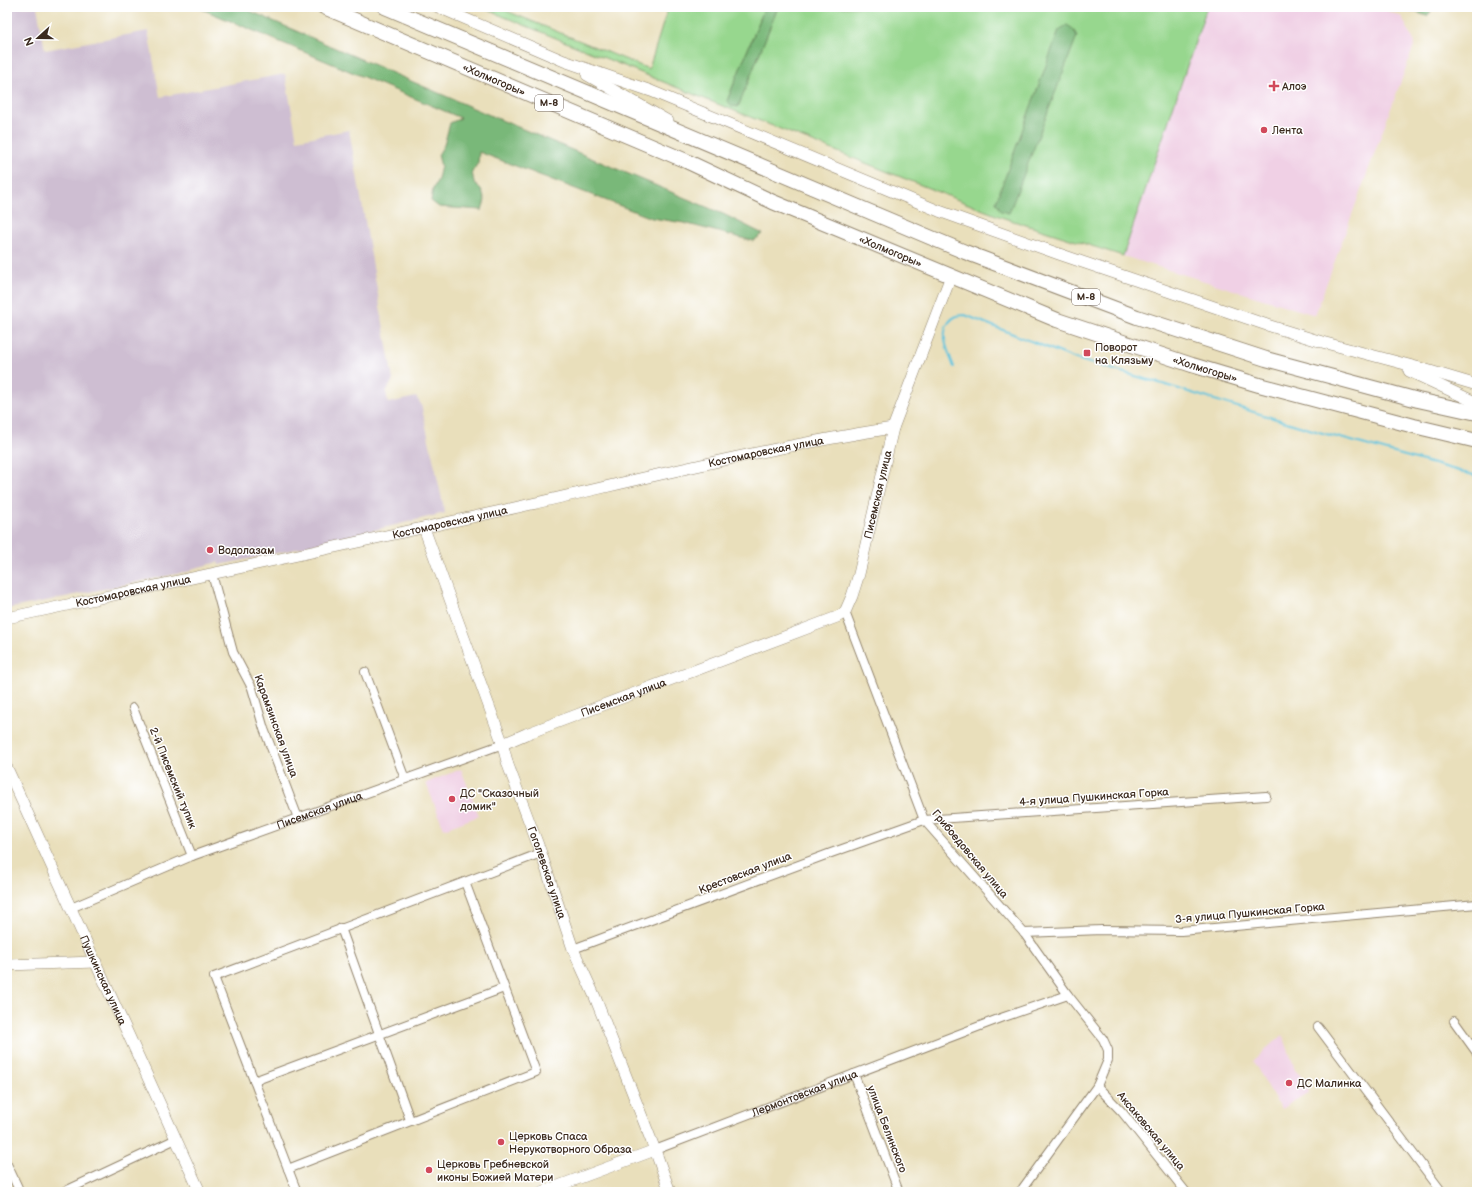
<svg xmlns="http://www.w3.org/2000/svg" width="1484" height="1199" font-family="'Balsamiq Sans',sans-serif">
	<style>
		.built { fill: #f0d0e5 }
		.industrial { fill: #cebed2 }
		.green { fill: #97d78e; stroke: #698056 }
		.forest { fill: #79b879; stroke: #5a714c }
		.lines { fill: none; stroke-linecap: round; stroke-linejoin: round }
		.stream { stroke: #61c5df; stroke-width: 2 }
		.street-casing { stroke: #92846c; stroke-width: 10 }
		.secondary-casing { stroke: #92846c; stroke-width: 12 }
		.highway-casing { stroke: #92846c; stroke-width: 16 }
		.street { stroke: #fff; stroke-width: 8 }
		.secondary { stroke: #fff; stroke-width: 11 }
		.highway { stroke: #fff; stroke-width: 14 }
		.poi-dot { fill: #d1495b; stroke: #fff; stroke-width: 1.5 }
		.labels { text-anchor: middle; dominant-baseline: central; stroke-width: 3; stroke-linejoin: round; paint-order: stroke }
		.shield { fill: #fff; stroke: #766a62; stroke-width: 1 }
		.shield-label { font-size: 10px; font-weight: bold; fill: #3b2a1e }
		.street-label { font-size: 11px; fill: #3b2a1e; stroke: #fff }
		.poi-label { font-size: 11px; fill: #3b2a1e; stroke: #fff; text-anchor: start }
	</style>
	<rect width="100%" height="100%" fill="#fff"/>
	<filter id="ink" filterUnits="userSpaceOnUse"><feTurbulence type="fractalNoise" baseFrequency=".025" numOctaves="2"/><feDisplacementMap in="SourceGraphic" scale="8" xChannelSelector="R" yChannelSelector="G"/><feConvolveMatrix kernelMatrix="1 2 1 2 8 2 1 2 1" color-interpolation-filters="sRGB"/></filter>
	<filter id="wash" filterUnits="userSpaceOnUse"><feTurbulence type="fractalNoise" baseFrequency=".012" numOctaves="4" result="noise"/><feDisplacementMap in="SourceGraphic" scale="16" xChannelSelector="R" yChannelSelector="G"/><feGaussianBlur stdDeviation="0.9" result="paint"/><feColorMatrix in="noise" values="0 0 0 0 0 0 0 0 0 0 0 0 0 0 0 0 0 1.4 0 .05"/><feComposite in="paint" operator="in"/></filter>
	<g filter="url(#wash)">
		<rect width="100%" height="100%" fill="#e9dfbb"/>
		<path class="built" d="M1207,7H1378L1402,17L1415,43L1315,315L1123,256Z
			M461,769L479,816L444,829L426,783Z
			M1283,1035L1295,1069L1304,1080L1309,1092L1281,1109L1253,1061Z"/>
		<path class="industrial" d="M7,7H37L45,50L148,31L160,97L285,74L297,140L349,130L393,380L386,392L388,403L416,397L421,404L445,513L292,550L219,565L218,562L191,569V571L7,609Z"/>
		<path class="green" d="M480,7H497L649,69L668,7H765L727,101L738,107L778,7H1207L1123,256L1001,217L705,99Z"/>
		<path class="forest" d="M197,7H241L473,108L723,214L763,234L753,241L684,223L652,218L479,152L478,163L472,172L474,182L481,189L485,200L482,210L439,207L431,201L433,189L438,179L441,166L438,155L444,145L450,123L461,118Z
			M765,7H778L738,107L732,106L727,101Z
			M1400,7H1436L1427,16Z
			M1067,25L1073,29L1077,36L1009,213L1001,211L996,202L1059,30Z"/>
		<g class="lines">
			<path class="stream" d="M954,367C949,353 939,335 949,322C954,316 958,315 965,315L1076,359L1156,382L1319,432L1477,476"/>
		</g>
	</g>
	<g filter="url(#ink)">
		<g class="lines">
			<defs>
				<g id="street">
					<path d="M212,574L233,652L252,688L264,729L298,818"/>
					<path d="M845,612L924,820L1024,933L1068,995L1103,1039L1108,1050V1060L1097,1086L1020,1192"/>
					<path d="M365,672L405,779"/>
					<path d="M133,708L192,856"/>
					<path id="s1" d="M71,908L192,856L503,744"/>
					<path d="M341,928L410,1120"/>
					<path d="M1024,933L1102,930L1181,931L1477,904"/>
					<path d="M573,949L831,853L924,820L1266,796"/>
					<path d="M1454,1021L1477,1053"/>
					<path d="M1318,1027L1442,1192"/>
					<path d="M854,1074L899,1192"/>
					<path d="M254,1081L504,988"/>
					<path d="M1097,1086L1122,1112L1186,1192"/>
					<path id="s2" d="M655,1150L1001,1018L1068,995"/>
					<path d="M7,1164L20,1192"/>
					<path d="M288,1169L536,1072L465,882"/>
					<path d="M63,1192L176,1139"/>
					<path d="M297,1192L214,977L541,853"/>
				</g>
				<g id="secondary">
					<path d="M438,7L564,61L651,91L939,211L1059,254L1267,325L1322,342L1420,368L1477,385"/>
					<path d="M587,75L668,121"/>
					<path d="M1409,371L1477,403"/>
					<path id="s3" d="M424,528L501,739L508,765L541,853L573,949L595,997L655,1150L670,1192"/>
					<path id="s4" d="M7,618C173,582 339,547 505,510C634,481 762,448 893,428"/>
					<path id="s5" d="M503,744L526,734L837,617L845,612L852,596L859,574L893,428L951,276"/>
					<path id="s6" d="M7,768L200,1192"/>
					<path d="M7,965L96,962"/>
					<path d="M542,1192L655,1150"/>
				</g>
				<g id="highway">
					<path id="s7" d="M324,7L684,160L773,202L1057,320L1192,365L1259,385L1414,426L1477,441"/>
					<path d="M385,7L965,252L1137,317L1266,359L1418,400L1477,413"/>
				</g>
			</defs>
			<use href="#street" class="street-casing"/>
			<use href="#secondary" class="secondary-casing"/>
			<use href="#highway" class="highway-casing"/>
			<use href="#street" class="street"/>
			<use href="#secondary" class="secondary"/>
			<use href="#highway" class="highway"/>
		</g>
	</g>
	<g class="poi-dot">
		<path d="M1272 80h4v4h4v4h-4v4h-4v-4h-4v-4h4z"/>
		<circle cx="1264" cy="130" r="4"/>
		<rect x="1083" y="349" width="8" height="8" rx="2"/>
		<circle cx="210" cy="550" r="4"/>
		<circle cx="452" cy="799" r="4"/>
		<circle cx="1289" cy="1083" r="4"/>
		<circle cx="501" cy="1142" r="4"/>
		<circle cx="429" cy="1170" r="4"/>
	</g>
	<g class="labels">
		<g class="shield">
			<rect x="535" y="95" width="28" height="16" rx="3"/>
			<rect x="1072" y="289" width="28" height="16" rx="3"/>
		</g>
		<g class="shield-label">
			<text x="549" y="103">М-8</text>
			<text x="1086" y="297">М-8</text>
		</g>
		<g class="street-label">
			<text stroke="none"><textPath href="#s7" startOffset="185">«Холмогоры»</textPath></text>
			<text stroke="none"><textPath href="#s7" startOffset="617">«Холмогоры»</textPath></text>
			<text stroke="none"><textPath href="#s7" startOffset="953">«Холмогоры»</textPath></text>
			<text stroke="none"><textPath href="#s4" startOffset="777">Костомаровская улица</textPath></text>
			<text stroke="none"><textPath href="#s5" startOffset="489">Писемская улица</textPath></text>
			<text stroke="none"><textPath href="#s4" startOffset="453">Костомаровская улица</textPath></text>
			<text stroke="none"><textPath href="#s4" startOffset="129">Костомаровская улица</textPath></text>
			<text stroke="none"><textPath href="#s5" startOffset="129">Писемская улица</textPath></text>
			<text transform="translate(276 726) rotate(70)">Карамзинская улица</text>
			<text transform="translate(173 778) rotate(68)">2-й Писемский тупик</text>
			<text transform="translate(1094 797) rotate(-4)">4-я улица Пушкинская Горка</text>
			<text stroke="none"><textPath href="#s1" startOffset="267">Писемская улица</textPath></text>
			<text transform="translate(970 854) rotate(50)">Грибоедовская улица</text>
			<text stroke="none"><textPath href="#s3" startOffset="366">Гоголевская улица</textPath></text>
			<text transform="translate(745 873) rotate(-21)">Крестовская улица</text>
			<text transform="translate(1250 913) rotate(-5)">3-я улица Пушкинская Горка</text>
			<text stroke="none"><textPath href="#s6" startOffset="233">Пушкинская улица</textPath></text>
			<text stroke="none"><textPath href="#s2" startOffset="160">Лермонтовская улица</textPath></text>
			<text transform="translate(887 1129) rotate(69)">улица Белинского</text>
			<text transform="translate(1151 1131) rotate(50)">Аксаковская улица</text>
		</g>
		<g class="poi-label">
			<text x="1282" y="86">Алоэ</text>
			<text x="1272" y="130">Лента</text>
			<text x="1095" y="347">Поворот<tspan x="1095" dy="13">на Клязьму</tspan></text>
			<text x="218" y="550">Водолазам</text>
			<text x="460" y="793">ДС "Сказочный<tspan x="460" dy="13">домик"</tspan></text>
			<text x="1297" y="1083">ДС Малинка</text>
			<text x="509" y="1136">Церковь Спаса<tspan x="509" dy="13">Нерукотворного Образа</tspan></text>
			<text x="437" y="1164">Церковь Гребневской<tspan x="437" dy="13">иконы Божией Матери</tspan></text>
		</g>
	</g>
	<rect width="1484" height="1199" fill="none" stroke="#fff" stroke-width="24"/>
	<g transform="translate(38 38) rotate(249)" stroke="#ffffff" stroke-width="3" paint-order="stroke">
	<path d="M0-3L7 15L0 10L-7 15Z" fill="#3b2a1e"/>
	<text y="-6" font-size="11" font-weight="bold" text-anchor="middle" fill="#3b2a1e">N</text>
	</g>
</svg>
